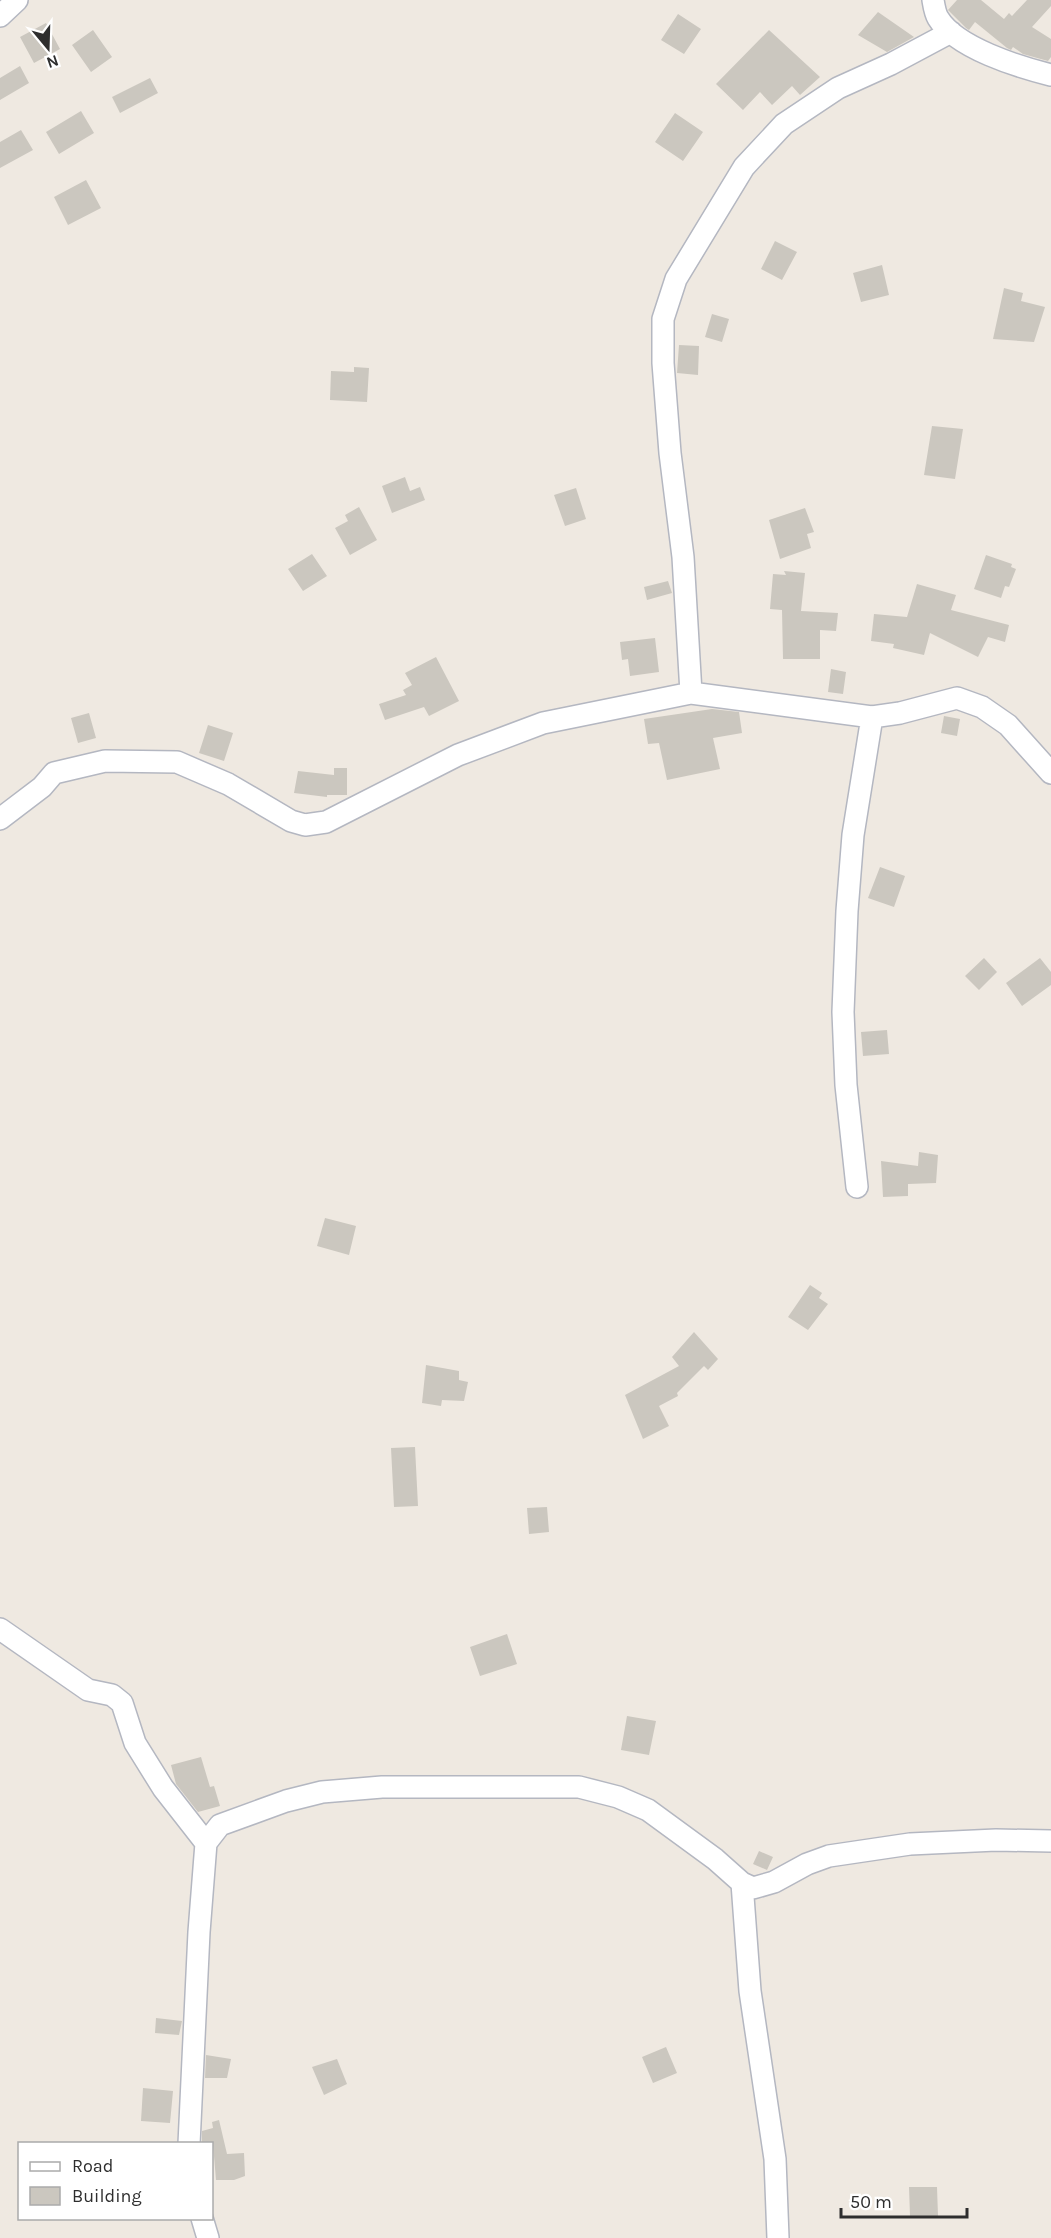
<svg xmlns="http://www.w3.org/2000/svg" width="1051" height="2238" font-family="Karla,sans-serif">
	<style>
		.building { fill: #cbc7bf }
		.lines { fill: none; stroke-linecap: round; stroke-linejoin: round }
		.minor-casing { stroke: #b4b7c1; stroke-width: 24 }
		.minor { stroke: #fff; stroke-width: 21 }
	</style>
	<rect width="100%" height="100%" fill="#efe9e1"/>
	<path class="building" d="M957,0H981L1004,19L1009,13L1012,16L1027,0H1051V6L1032,27L1051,39V57L1048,61L1023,54L1013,47L1011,50L1007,48L975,22L969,30L966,28L948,10Z
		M878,12L914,37L887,52L858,35Z
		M678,14L701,29L684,54L661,40Z
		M46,23L60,49L34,63L20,37Z
		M93,30L112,57L91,72L72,45Z
		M769,30L820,77L800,95L792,86L772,105L760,92L743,110L716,84Z
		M20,66L29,83L0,100V78Z
		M150,78L158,93L120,113L112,97Z
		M81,111L94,133L59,154L46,132Z
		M675,113L703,132L683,161L655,142Z
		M21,130L33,150L0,168V142Z
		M86,180L101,208L68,225L54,197Z
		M775,241L797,252L782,280L761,269Z
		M882,265L889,295L861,302L853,273Z
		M1004,288L1023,293L1021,301L1045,307L1034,342L993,339Z
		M712,314L729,319L722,342L705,337Z
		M679,345L699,346L698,375L677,373Z
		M354,367L369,368L367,402L330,400L331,371L354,372Z
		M932,426L963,429L955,479L924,475Z
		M405,477L410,491L420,487L425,500L392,513L382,486Z
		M576,488L586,519L565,526L554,495Z
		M359,507L377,540L350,555L335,528L348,521L345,515Z
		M805,508L814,532L807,534L811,548L780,559L769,520Z
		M312,554L327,576L303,591L288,569Z
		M986,555L1012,564L1011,567L1016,569L1009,587L1005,586L1001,598L974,589Z
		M784,571L805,573L801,611L838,613L836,631L820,630V659H783L782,610L770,609L773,574L786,575Z
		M668,581L672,593L647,600L644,587Z
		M917,584L956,595L951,610L1009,625L1005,642L988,637L978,657L930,633L924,655L893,648L894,644L871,641L874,614L907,617Z
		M655,638L659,672L630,676L628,659L622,660L620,642Z
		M436,657L459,701L429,716L424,707L385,720L379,704L406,695L403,690L412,685L405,673Z
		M831,669L846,672L843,694L828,692Z
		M712,709L739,712L742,733L713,738L720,769L667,780L659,743L648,744L644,719Z
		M89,713L96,738L78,743L71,718Z
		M944,716L960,719L957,736L941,733Z
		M208,725L233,733L224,761L199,753Z
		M334,768H347V795H327V797L294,793L298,771L334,775Z
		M880,867L905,876L894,907L868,898Z
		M984,958L997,972L979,990L965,976Z
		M1040,958L1051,972V985L1022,1006L1006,983Z
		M887,1030L889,1054L863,1056L861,1032Z
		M919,1152L938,1155L936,1183L908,1184V1196L883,1197L881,1161L918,1166Z
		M325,1218L356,1226L349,1255L317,1246Z
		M810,1285L822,1293L819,1298L828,1304L808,1330L788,1317Z
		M694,1332L718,1359L708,1370L704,1366L677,1393L678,1396L659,1406L669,1426L643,1439L625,1395L679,1366L672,1357Z
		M426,1365L459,1371V1380L468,1382L464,1401L442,1400L441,1406L422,1403Z
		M415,1447L418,1506L394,1507L391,1448Z
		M547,1507L549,1532L529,1534L527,1508Z
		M507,1634L517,1664L480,1676L470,1647Z
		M627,1716L656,1721L649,1755L621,1750Z
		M201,1757L210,1787L214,1786L220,1806L198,1812L176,1784L171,1765Z
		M759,1851L773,1857L767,1870L753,1864Z
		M156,2018L182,2021L179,2035L155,2033Z
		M666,2047L677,2073L653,2083L642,2057Z
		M206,2055L231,2059L227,2078H205Z
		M337,2059L347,2084L324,2095L312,2067Z
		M143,2088L173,2091L170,2123L141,2121Z
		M219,2120L227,2154L244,2153L245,2176L234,2180H216L213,2144H202V2131L213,2128L212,2122Z
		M909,2187H937L938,2216H910Z"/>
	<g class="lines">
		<defs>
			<path id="minor" d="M933,0C934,6 935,13 938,18C956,48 1019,67 1051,75
				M0,16L17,0
				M691,693L683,557L670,453L663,363V319L676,279L744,167L784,124L838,88L891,64L951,32
				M0,819L42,787L54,773L105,761L177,762L228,784L291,821L305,825L326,822L458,755L543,723L691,693L872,717L900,713L957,698L982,707L1008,725L1051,773
				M857,1187L846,1085L843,1012L847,911L853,835L872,717
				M0,1629L88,1690L112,1695L122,1703L135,1743L163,1788L206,1843
				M742,1883L750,1991L775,2159L778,2238
				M189,2144L199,1932L206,1843L220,1825L286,1801L322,1792L382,1787H579L618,1797L648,1810L715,1859L742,1883L753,1888L774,1882L807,1864L829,1856L910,1844L996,1840L1051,1841
				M202,2218L208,2238"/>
		</defs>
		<use href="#minor" class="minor-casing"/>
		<use href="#minor" class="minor"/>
	</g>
	<rect x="18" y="2142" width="195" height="78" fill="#ffffff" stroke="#ababab" stroke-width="1.5"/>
	<rect x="30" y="2162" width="30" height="9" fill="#ffffff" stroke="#ababab" stroke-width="1.5"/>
	<text x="72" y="2172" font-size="18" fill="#2e2e2e">Road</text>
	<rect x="30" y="2187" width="30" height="18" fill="#cbc7bf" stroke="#ababab" stroke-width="1.5"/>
	<text x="72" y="2202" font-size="18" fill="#2e2e2e">Building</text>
	<g transform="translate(48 48) rotate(161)" stroke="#ffffff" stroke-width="4.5" paint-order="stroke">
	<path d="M0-4.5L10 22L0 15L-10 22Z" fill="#2e2e2e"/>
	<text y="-9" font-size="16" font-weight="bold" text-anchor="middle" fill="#2e2e2e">N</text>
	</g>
	<path d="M841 2208v9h126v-9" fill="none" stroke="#2e2e2e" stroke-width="3"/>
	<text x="850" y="2208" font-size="18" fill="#2e2e2e" stroke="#ffffff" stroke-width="4.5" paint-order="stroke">50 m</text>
</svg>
